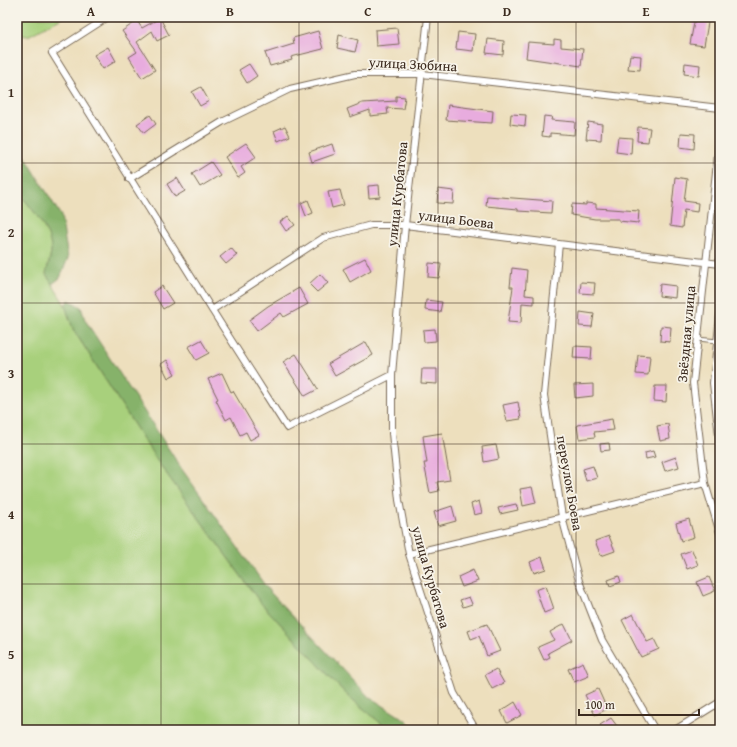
<svg xmlns="http://www.w3.org/2000/svg" width="737" height="747" font-family="'Gentium Book Plus',serif">
	<style>
		.green { fill: #a8d07b; stroke: #727d4c }
		.forest { fill: #86b26b; stroke: #606e44 }
		.building { fill: #e8acde }
		.lines { fill: none; stroke-linecap: round; stroke-linejoin: round }
		.lane-casing { stroke: #796956; stroke-width: 5 }
		.street-casing { stroke: #796956; stroke-width: 8 }
		.lane { stroke: #fff; stroke-width: 3 }
		.street { stroke: #fff; stroke-width: 6 }
		.grid { fill: none; stroke: #3b2a1e; stroke-width: 1; stroke-opacity: 0.55 }
		.labels { text-anchor: middle; dominant-baseline: central; stroke-width: 3.5; stroke-linejoin: round; paint-order: stroke }
		.street-label { font-size: 14px; fill: #3b2a1e; stroke: #f7f3e8 }
		.neatline { fill: none; stroke: #3b2a1e; stroke-width: 1.5 }
		.grid-label { font-size: 13px; text-anchor: middle; font-weight: bold; fill: #3b2a1e }
	</style>
	<rect width="100%" height="100%" fill="#f7f3e8"/>
	<filter id="ink" filterUnits="userSpaceOnUse"><feTurbulence type="fractalNoise" baseFrequency=".025" numOctaves="2"/><feDisplacementMap in="SourceGraphic" scale="8" xChannelSelector="R" yChannelSelector="G"/><feConvolveMatrix kernelMatrix="1 2 1 2 8 2 1 2 1" color-interpolation-filters="sRGB"/></filter>
	<filter id="wash" filterUnits="userSpaceOnUse"><feTurbulence type="fractalNoise" baseFrequency=".012" numOctaves="4" result="noise"/><feDisplacementMap in="SourceGraphic" scale="16" xChannelSelector="R" yChannelSelector="G"/><feGaussianBlur stdDeviation="0.9" result="paint"/><feColorMatrix in="noise" values="0 0 0 0 0 0 0 0 0 0 0 0 0 0 0 0 0 1.4 0 .05"/><feComposite in="paint" operator="in"/></filter>
	<g filter="url(#wash)">
		<rect width="100%" height="100%" fill="#eddfbd"/>
		<path class="green" d="M17,17H64L28,36L17,35Z
			M17,191C30,206 53,232 51,253C50,260 47,268 46,274L65,305L73,329L158,462L260,602L346,694L389,730H17Z"/>
		<path class="forest" d="M17,143L61,216L68,258L60,278L52,284L46,274C47,268 50,260 51,253C53,232 30,206 17,191Z
			M69,300L81,307L85,320L181,468L269,591L368,696L407,721L416,730H389L346,694L260,602L158,462L73,329L65,305Z"/>
		<g id="blocks">
			<path class="building" d="M695,17H709L704,46L690,44Z
				M160,18L169,35L157,41L152,31L137,42L155,70L142,78L129,57L137,52L122,31L137,21L142,28Z
				M397,28L399,44L376,46L375,30Z
				M318,31L323,49L291,57L292,60L270,66L265,53L294,44L293,38Z
				M458,32L475,34L473,51L456,49Z
				M339,35L358,40L355,52L337,48Z
				M488,39L504,41L503,55L486,53Z
				M554,39L561,40V47L583,49L581,66L526,58L528,42L554,44Z
				M108,47L116,61L103,69L94,55Z
				M630,55L641,56L640,70L628,69Z
				M685,63L700,65L699,76L684,74Z
				M249,64L257,76L247,83L239,70Z
				M201,87L209,101L200,106L192,92Z
				M396,96L405,97L403,109L387,108L388,114L370,116V110L350,117L347,109L362,103L396,101Z
				M448,105L493,111L492,123L446,120Z
				M511,114L526,115L525,126L510,124Z
				M150,115L156,124L144,133L137,124Z
				M544,116L552,117L551,120L575,122L574,135L550,133V137L542,136Z
				M588,122L602,124L601,140L586,139Z
				M285,126L290,136L278,141L274,131Z
				M638,127L650,128L648,142L637,141Z
				M681,133L695,134L694,149L680,147Z
				M618,137L632,138L631,154L616,152Z
				M246,143L256,157L241,167L245,173L238,178L225,157Z
				M332,144L335,154L312,162L309,152Z
				M211,162L220,175L200,187L192,174Z
				M675,177L687,179L684,201L698,203L697,212L684,210L682,228L670,226Z
				M177,178L185,191L175,197L167,184Z
				M379,185L380,197L369,198L368,186Z
				M438,189L454,191L453,204L437,203Z
				M340,190L344,205L332,208L328,192Z
				M487,196L552,201L551,213L518,211V209L486,206Z
				M308,200L313,213L306,216L301,203Z
				M586,203L596,204V208L639,211L638,223L619,221V219H595L571,215L572,204L586,205Z
				M288,216L295,225L286,231L280,222Z
				M231,248L237,255L226,264L220,257Z
				M365,258L371,270L350,282L343,269Z
				M429,263L441,264L439,278L428,277Z
				M512,268L527,270L525,295L534,296V304L522,303L521,323L508,322L513,287H510Z
				M320,274L328,283L317,292L309,284Z
				M581,282L595,283L594,294L580,293Z
				M660,284L676,286L675,298L659,296Z
				M162,286L173,303L163,309L153,292Z
				M299,288L308,304L284,317L281,313L257,331L249,320L268,306Z
				M426,300L442,302L440,312L425,310Z
				M580,312L594,314L592,327L579,326Z
				M661,326L671,327L670,342L660,341Z
				M435,329L436,341L424,342L423,330Z
				M201,340L209,353L196,360L188,347Z
				M366,342L373,355L335,376L328,364Z
				M574,346L592,347L591,359L573,358Z
				M296,354L318,389L305,396L283,362Z
				M638,355L650,356L648,375L636,374Z
				M167,360L175,374L168,378L161,364Z
				M422,369H437V384L421,383Z
				M222,373L231,392L233,391L259,435L250,440L246,432L240,435L231,417L226,420L216,400L218,399L208,379Z
				M593,384V396L575,398L574,385Z
				M655,386H667L666,402L654,401Z
				M518,402L521,419L507,421L503,405Z
				M612,419L614,430L594,432L595,437L579,439L577,425Z
				M668,424L670,439L660,441L657,426Z
				M442,433L450,480L437,482L439,491L430,493L424,463H427L423,436Z
				M609,443L610,450L601,451L600,444Z
				M496,445L499,459L484,462L482,447Z
				M653,451L655,457L646,459L645,453Z
				M676,457L679,467L665,471L662,462Z
				M593,466L597,478L586,481L583,469Z
				M532,487L536,503L523,506L520,489Z
				M479,501L482,513L474,515L471,504Z
				M516,504L518,510L500,514L498,508Z
				M452,506L456,521L438,526L434,512Z
				M689,519L694,537L681,541L676,523Z
				M609,536L615,551L601,556L595,541Z
				M692,550L698,565L687,569L681,554Z
				M542,557L546,569L534,573L530,562Z
				M473,570L478,581L462,587L458,577Z
				M619,576L621,582L610,586L608,580Z
				M709,577L715,591L703,596L697,582Z
				M546,586L554,609L544,613L536,590Z
				M469,597L472,604L463,607L460,600Z
				M633,614L647,642L654,639L659,649L641,657L622,620Z
				M487,624L500,651L487,656L479,636L471,639L468,631Z
				M564,624L572,640L548,653L550,657L544,660L538,647L554,640L550,632Z
				M583,662L589,676L574,682L568,669Z
				M496,669L504,683L492,689L485,675Z
				M598,689L607,709L595,715L585,695Z
				M515,702L522,715L507,723L501,711Z
				M611,718L620,730H604L600,725Z"/>
		</g>
	</g>
	<g filter="url(#ink)">
		<use href="#blocks" fill-opacity="0" stroke="#796956" stroke-width="1"/>
		<g class="lines">
			<defs>
				<path id="lane" d="M697,339L718,341"/>
				<path id="street" d="M108,17L52,53L212,310L287,428L392,375
					M428,17L405,225L392,375V433L399,500L409,554L454,693L476,730
					M720,135L693,383L705,483L720,533
					M129,179L222,122L290,89L355,74H422L720,108
					M559,244L544,395L562,517L579,581L602,640L655,730
					M212,310L323,238L371,225H405L720,264
					M720,315L713,383L720,445
					M409,554L705,483
					M675,730L720,702"/>
			</defs>
			<use href="#lane" class="lane-casing"/>
			<use href="#street" class="street-casing"/>
			<use href="#lane" class="lane"/>
			<use href="#street" class="street"/>
		</g>
	</g>
	<path class="grid" d="M161,17V730M299,17V730M438,17V730M576,17V730M17,163H720M17,303H720M17,444H720M17,584H720"/>
	<g class="labels">
		<g class="street-label">
			<text transform="translate(413 64) rotate(3)">улица Зюбина</text>
			<text transform="translate(397 194) rotate(-84)">улица Курбатова</text>
			<text transform="translate(456 219) rotate(7)">улица Боева</text>
			<text transform="translate(686 334) rotate(-85)">Звёздная улица</text>
			<text transform="translate(570 483) rotate(80)">переулок Боева</text>
			<text transform="translate(431 577) rotate(74)">улица Курбатова</text>
		</g>
	</g>
	<rect width="737" height="747" fill="none" stroke="#f7f3e8" stroke-width="44"/>
	<path d="M579 709v6h120v-6" fill="none" stroke="#3b2a1e" stroke-width="2"/>
	<text x="585" y="709" font-size="12" fill="#3b2a1e" stroke="#f7f3e8" stroke-width="3" paint-order="stroke">100 m</text>
	<rect x="22" y="22" width="693" height="703" class="neatline"/>
	<g class="grid-label">
		<text x="91" y="16">A</text>
		<text x="230" y="16">B</text>
		<text x="368" y="16">C</text>
		<text x="507" y="16">D</text>
		<text x="646" y="16">E</text>
		<text x="11" y="97">1</text>
		<text x="11" y="237">2</text>
		<text x="11" y="378">3</text>
		<text x="11" y="519">4</text>
		<text x="11" y="659">5</text>
	</g>
</svg>
